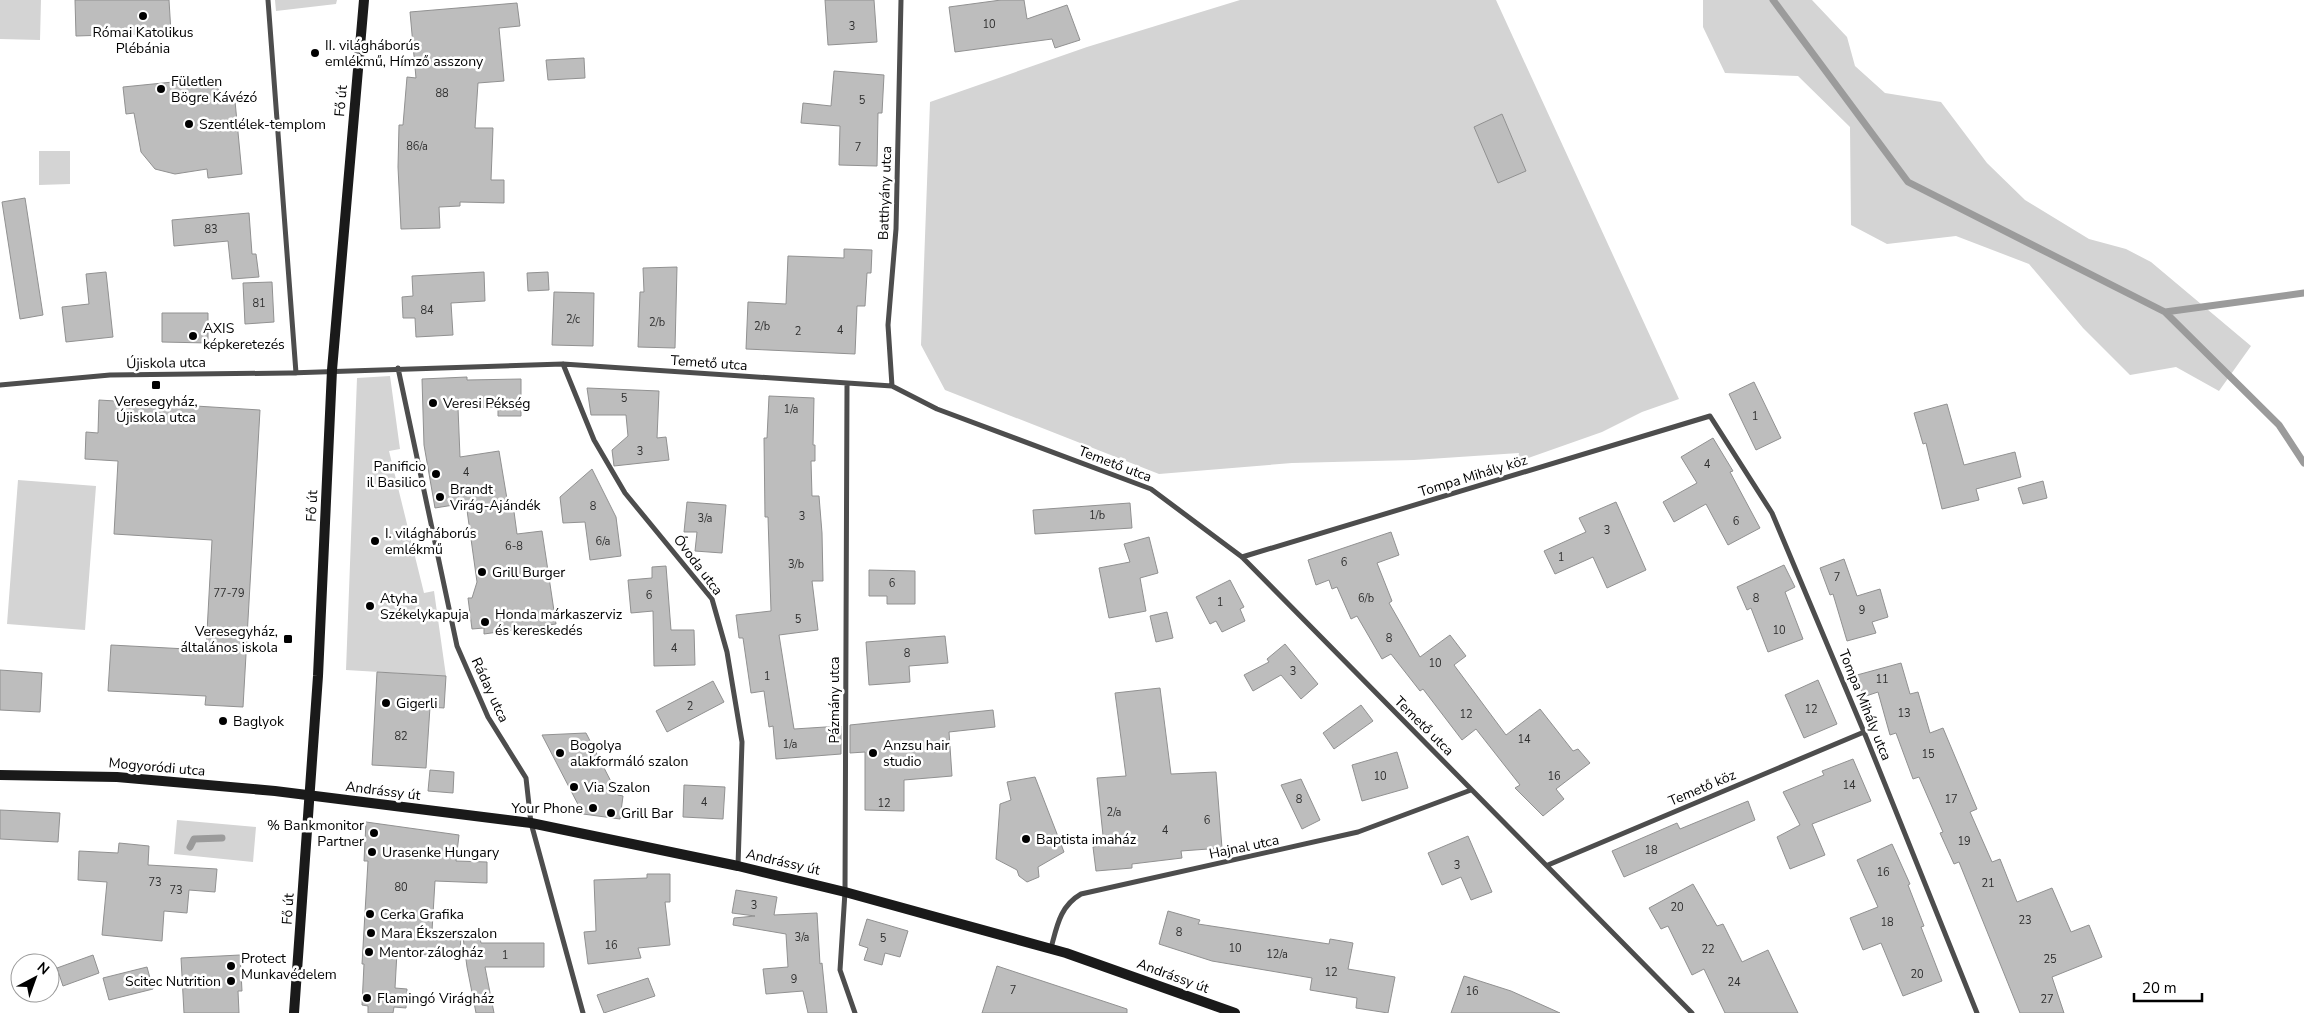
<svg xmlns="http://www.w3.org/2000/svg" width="2304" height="1013" font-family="'Nunito Sans',sans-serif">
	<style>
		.green { fill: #d4d4d4 }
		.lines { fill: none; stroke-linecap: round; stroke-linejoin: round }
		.stream { stroke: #9b9b9b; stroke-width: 7 }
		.building { fill: #bdbdbd; stroke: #919191 }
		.street { stroke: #4d4d4d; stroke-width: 5 }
		.secondary { stroke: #1a1a1a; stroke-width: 10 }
		.poi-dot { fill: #000; stroke: #fff; stroke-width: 2 }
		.labels { text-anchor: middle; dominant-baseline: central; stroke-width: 5; stroke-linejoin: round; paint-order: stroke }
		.number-label { font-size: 11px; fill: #2f2f2f }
		.poi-label { font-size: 14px; fill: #000; stroke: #fff; text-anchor: start }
		.street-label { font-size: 14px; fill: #000; stroke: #fff }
	</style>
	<rect width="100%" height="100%" fill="#fff"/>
	<path class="green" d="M0,0H41L40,40L0,39Z
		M275,0H337L336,4L276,11Z
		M1240,0H1496L1679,399L1642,412L1602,432L1517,462L1519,453L1414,460L1292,463L1159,474L945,390L921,345L930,102L1087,47Z
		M1703,0H1812L1847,37L1855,66L1885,93L1941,102L1987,163L2025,200L2089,239L2126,249L2151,262L2251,346L2219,391L2176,367L2130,375L2083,328L2029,264L1956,236L1887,244L1851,225L1850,127L1798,76L1725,73L1703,27Z
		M39,151H70V184L39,185Z
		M390,376L400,449L389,451L424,593L434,591L446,676L346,670L357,378Z
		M18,480L96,486L85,630L7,624Z
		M177,820L256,827L253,862L174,854Z"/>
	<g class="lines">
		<path class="stream" d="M1773,0L1908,182L2165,312L2304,293
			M2165,312L2279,425L2304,463
			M190,847L194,839L222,838"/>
	</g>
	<path class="building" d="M75,0H169L171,33L76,36Z
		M825,0H874L877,42L828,45Z
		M1001,0H1024L1027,19L1067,5L1080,40L1055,48L1052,39L955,52L949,7Z
		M517,3L520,26L499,28L504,81L478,83L475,128H493L491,180H504V203L460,202V206L439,207L440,228L401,229L398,167L399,125H403L407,77L416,78L410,12Z
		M584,58L585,78L548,80L546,60Z
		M834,71L884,75L882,113H878L877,166L839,165L840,126L801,123L803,103L831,106Z
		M213,78L219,91L235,101L242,174L208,178L207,169L175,174L155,169L141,152L134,113L126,114L123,87Z
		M1502,114L1526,171L1498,183L1474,127Z
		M25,198L43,315L20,319L2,202Z
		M249,213L252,254H256L259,277L232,279L228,241L174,246L172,220Z
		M844,249L872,250L871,273H867L865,306H857L855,354L746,349L748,302L786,304L788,256L844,258Z
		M677,267L675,348L638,347L640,292H644L643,268Z
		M106,272L113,337L66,342L62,307L89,304L86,274Z
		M484,272L485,301L451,303L453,335L416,337L415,318H403L402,297L413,296L412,276Z
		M548,272L549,290L528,291L527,273Z
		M272,282L274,322L245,324L243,283Z
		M554,292L594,293L593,346L552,345Z
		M162,313H208V343L162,342Z
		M467,377V380L521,379V416H498V407L458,408L460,457L499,451L508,505L513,504L517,534L542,531L556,624L484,634V628L472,629L468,598H472L477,582L466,503L435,508L424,445L422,379Z
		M1754,382L1781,438L1756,450L1729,394Z
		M587,388L659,391L657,438L666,437L669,460L614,466L612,450L628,436L626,415H591Z
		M769,396L814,398L813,445H815V461H811L812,496H819L822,533L823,581H812L818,630L779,635L794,729L841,726V754L776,759L773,726L769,727L764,691L751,693L743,638H739L736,615L771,611L768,517H765L764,438H767Z
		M99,400L260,410L243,707L205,705L206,696L108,691L111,645L206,650L212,540L114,534L118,461L85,459L86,432L98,433Z
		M1947,404L1964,465L2015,452L2021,477L1976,489L1979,500L1942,509L1926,443L1923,444L1914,413Z
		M1713,438L1733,471L1730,472L1760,528L1728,545L1706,504L1674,522L1663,502L1697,483L1681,457Z
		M592,469L616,517L621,556L590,560L585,522L563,523L560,497Z
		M2043,481L2047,498L2023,504L2018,488Z
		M687,502L726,505L722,553L695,551L697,532H684Z
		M1616,502L1646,570L1607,588L1593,557L1555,574L1544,551L1586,532L1579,518Z
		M1130,503L1132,528L1035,534L1033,510Z
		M1391,532L1399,555L1377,563L1392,601L1389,603L1420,657L1450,635L1466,656L1454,665L1506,735L1540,709L1573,751L1578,749L1590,763L1556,789L1564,799L1543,816L1515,788L1520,785L1476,729L1462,740L1423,689L1420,691L1391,654L1382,659L1357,616L1351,619L1337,587L1332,589L1329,580L1316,585L1308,560Z
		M1149,537L1158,573L1140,578L1146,611L1109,618L1099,568L1130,562L1124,544Z
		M1844,559L1857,596L1880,589L1888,617L1872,622L1876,633L1847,641L1833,594L1830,595L1820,568Z
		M1784,565L1795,587L1785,592L1803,639L1768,652L1751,608L1747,610L1737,587Z
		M666,566L671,630H694L695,665L654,666L653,611L631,613L628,580L652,578V567Z
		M869,570L915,571V604H887V596H869Z
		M1230,580L1244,607L1240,609L1245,621L1222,632L1216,621L1210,624L1196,597Z
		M1167,612L1173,638L1156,642L1150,616Z
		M945,636L948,663L909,666L910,682L869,685L866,642Z
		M1285,644L1318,684L1301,699L1281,675L1253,691L1244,675L1269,662L1267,659Z
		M1901,663L1910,694L1918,692L1930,733L1943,728L1977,809L1970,812L1992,862L2000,859L2017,902L2052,888L2071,932L2089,925L2102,957L2052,977L2064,1013H2020L1959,862L1954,864L1940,833L1943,832L1919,777L1913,779L1896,733L1890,735L1878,692L1863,697L1857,675Z
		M0,670L42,673L40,712L0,710Z
		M377,672L446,676L444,708L430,707L426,768L372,765Z
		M1818,680L1837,724L1804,738L1785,695Z
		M713,681L724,702L667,732L656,711Z
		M1160,688L1171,774L1216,772L1222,848L1181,851L1182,858L1132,864V868L1096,871L1093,847L1104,845L1097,778L1126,776L1115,693Z
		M1361,705L1373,721L1334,749L1323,733Z
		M993,710L995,727L949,732L952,776L904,780V811L865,810V752L850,753V725Z
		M586,733L618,795L623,796L620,819L583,814L542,735Z
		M1397,752L1408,788L1362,801L1352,765Z
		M1853,759L1871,801L1812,824L1825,855L1790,869L1777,837L1800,825L1783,792L1824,775L1822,771Z
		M430,770L454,772L453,793L428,791Z
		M1035,777L1064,852L1038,867L1039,877L1027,882L1019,876L1017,870L996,859L1000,804L1011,800L1007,782Z
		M1301,779L1320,820L1302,829L1281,785Z
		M684,785L725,787L723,819L683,817Z
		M1748,801L1755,820L1624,877L1612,851L1677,823L1680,829Z
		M0,810L60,813L58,842L0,839Z
		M366,822L459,835L456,861L487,862V883L435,881L432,931L461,932L460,958L397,952L395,988L407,989L406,1008L394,1007L393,1013H368V1006L362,1005L364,964H362L368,861H364Z
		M1468,836L1492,892L1471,900L1461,877L1442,885L1428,853Z
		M119,843L149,846L148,865L217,869L215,892L189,890L187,913L164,911L162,941L102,935L107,882L78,880L79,851L118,853Z
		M1892,844L1910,884L1908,885L1924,926L1921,927L1942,981L1903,996L1881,943L1863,950L1850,918L1878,907L1857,860Z
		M647,874H670V902H665L670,945L638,948L641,958L588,964L584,932L596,931L594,880L647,878Z
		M1693,884L1717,926L1723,924L1742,962L1768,950L1798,1013H1725L1704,969L1692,975L1668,926L1661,929L1649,908Z
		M736,890L777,897L774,915L817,913L820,964L822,963L827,1013H808L803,991L766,994L763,969L788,967L786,934L733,925L734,918L755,916L732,913Z
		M1168,911L1200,920L1198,924L1329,944L1330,939L1353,943L1348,969L1395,977L1388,1013L1356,1008L1357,998L1310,990L1312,978L1212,961L1159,944Z
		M867,919L908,931L900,957L885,953L882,965L864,960L868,948L859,945Z
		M479,934L481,943H544V967H485L494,1013H476L467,967L463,937Z
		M93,955L99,973L63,986L57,968Z
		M240,955L242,991H238L239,1013H184L181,958Z
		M997,966L1127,1009V1013H982Z
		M147,967L153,989L109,1000L103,978Z
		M1464,976L1511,991L1560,1013H1451Z
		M648,978L655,996L604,1013L597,995Z"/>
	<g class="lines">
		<path class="street" d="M268,0L296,373
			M563,364L594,440L625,493L712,599L727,652L742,742L738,866
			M398,368L457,646L488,717L526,778L531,823L583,1013
			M0,385L110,375L289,373L563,364L892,386L937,409L1151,489L1242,557L1692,1013
			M847,385L845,892L840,970L855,1013
			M892,386L888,325L896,229L901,0
			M1242,557L1710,416L1772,513L1864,732L1977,1013
			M1548,865L1864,732
			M1051,948C1057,926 1060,906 1081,894L1358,832L1471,790"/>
		<path class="secondary" d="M0,775L117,777L275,791L531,823L738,866L845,892L1066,953L1235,1013
			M294,1013L318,676L332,370L364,0"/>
	</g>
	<g class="poi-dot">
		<circle cx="143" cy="16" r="5"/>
		<circle cx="315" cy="53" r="5"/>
		<circle cx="161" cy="89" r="5"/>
		<circle cx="189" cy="124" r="5"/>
		<circle cx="193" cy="336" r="5"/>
		<rect x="151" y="380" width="10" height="10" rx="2.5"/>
		<circle cx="433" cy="403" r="5"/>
		<circle cx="436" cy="474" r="5"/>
		<circle cx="440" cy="497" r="5"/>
		<circle cx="375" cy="541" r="5"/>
		<circle cx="482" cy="572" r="5"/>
		<circle cx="370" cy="606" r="5"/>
		<circle cx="485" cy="622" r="5"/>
		<rect x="283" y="634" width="10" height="10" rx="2.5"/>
		<circle cx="386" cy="703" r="5"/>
		<circle cx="223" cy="721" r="5"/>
		<circle cx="560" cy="753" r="5"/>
		<circle cx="873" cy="753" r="5"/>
		<circle cx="574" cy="787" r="5"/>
		<circle cx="593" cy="808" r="5"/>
		<circle cx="611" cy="813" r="5"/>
		<circle cx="374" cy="833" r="5"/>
		<circle cx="1026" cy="839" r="5"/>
		<circle cx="372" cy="852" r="5"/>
		<circle cx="370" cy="914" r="5"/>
		<circle cx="371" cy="933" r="5"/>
		<circle cx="369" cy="952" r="5"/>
		<circle cx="231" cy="966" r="5"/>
		<circle cx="231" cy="981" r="5"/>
		<circle cx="367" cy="998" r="5"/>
	</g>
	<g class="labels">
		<g class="number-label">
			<text x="989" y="24">10</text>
			<text x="852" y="26">3</text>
			<text x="442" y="93">88</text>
			<text x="862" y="100">5</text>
			<text x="417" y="146">86/a</text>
			<text x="858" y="147">7</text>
			<text x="211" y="229">83</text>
			<text x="259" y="303">81</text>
			<text x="427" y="310">84</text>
			<text x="573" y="319">2/c</text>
			<text x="657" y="322">2/b</text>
			<text x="762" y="326">2/b</text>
			<text x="840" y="330">4</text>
			<text x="798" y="331">2</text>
			<text x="624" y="398">5</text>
			<text x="791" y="409">1/a</text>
			<text x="1755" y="416">1</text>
			<text x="640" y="451">3</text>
			<text x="1707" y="464">4</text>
			<text x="466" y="472">4</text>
			<text x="593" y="506">8</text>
			<text x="1097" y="515">1/b</text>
			<text x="802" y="516">3</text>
			<text x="705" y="518">3/a</text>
			<text x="1736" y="521">6</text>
			<text x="1607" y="530">3</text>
			<text x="603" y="541">6/a</text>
			<text x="514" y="546">6-8</text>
			<text x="1561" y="557">1</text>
			<text x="1344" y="562">6</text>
			<text x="796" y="564">3/b</text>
			<text x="1837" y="577">7</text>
			<text x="892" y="583">6</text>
			<text x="229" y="593">77-79</text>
			<text x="649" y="595">6</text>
			<text x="1366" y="598">6/b</text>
			<text x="1756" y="598">8</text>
			<text x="1220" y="602">1</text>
			<text x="1862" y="610">9</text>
			<text x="798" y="619">5</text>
			<text x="1779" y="630">10</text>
			<text x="1389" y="638">8</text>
			<text x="674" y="648">4</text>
			<text x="907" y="653">8</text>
			<text x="1435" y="663">10</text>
			<text x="1293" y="671">3</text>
			<text x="767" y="676">1</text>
			<text x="1882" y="679">11</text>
			<text x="690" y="706">2</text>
			<text x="1811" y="709">12</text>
			<text x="1904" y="713">13</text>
			<text x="1466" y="714">12</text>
			<text x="401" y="736">82</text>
			<text x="1524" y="739">14</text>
			<text x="790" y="744">1/a</text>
			<text x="1928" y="754">15</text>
			<text x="1380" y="776">10</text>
			<text x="1554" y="776">16</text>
			<text x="1849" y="785">14</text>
			<text x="1299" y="799">8</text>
			<text x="1951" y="799">17</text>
			<text x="704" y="802">4</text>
			<text x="884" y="803">12</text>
			<text x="1114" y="812">2/a</text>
			<text x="1207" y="820">6</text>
			<text x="1165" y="830">4</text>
			<text x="1964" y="841">19</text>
			<text x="1651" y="850">18</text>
			<text x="1457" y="865">3</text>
			<text x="1883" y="872">16</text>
			<text x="155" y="882">73</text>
			<text x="1988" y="883">21</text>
			<text x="401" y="887">80</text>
			<text x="176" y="890">73</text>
			<text x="754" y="905">3</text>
			<text x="1677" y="907">20</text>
			<text x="2025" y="920">23</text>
			<text x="1887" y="922">18</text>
			<text x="1179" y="932">8</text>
			<text x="802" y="937">3/a</text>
			<text x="883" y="938">5</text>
			<text x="611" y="945">16</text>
			<text x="1235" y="948">10</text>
			<text x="1708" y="949">22</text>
			<text x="1277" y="954">12/a</text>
			<text x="505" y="955">1</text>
			<text x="2050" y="959">25</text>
			<text x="1331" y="972">12</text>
			<text x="1917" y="974">20</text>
			<text x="794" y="979">9</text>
			<text x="1734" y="982">24</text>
			<text x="1013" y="990">7</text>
			<text x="1472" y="991">16</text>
			<text x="2047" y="999">27</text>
		</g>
		<g class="poi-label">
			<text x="143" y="32" text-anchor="middle">Római Katolikus<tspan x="143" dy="16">Plébánia</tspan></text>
			<text x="325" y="45">II. világháborús<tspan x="325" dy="16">emlékmű, Hímző asszony</tspan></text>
			<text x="171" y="81">Fületlen<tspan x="171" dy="16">Bögre Kávézó</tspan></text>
			<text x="199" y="124">Szentlélek-templom</text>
			<text x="203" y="328">AXIS<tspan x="203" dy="16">képkeretezés</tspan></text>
			<text x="156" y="401" text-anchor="middle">Veresegyház,<tspan x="156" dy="16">Újiskola utca</tspan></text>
			<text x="443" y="403">Veresi Pékség</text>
			<text x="426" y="466" text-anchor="end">Panificio<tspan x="426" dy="16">il Basilico</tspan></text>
			<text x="450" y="489">Brandt<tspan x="450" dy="16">Virág-Ajándék</tspan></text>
			<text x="385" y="533">I. világháborús<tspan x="385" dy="16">emlékmű</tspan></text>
			<text x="492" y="572">Grill Burger</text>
			<text x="380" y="598">Atyha<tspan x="380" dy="16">Székelykapuja</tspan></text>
			<text x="495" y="614">Honda márkaszerviz<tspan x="495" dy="16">és kereskedés</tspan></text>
			<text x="278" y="631" text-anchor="end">Veresegyház,<tspan x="278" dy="16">általános iskola</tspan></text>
			<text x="396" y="703">Gigerli</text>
			<text x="233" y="721">Baglyok</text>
			<text x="570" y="745">Bogolya<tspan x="570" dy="16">alakformáló szalon</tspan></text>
			<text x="883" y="745">Anzsu hair<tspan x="883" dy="16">studio</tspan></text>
			<text x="584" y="787">Via Szalon</text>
			<text x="583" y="808" text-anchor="end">Your Phone</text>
			<text x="621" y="813">Grill Bar</text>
			<text x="364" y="825" text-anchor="end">% Bankmonitor<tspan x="364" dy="16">Partner</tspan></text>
			<text x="1036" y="839">Baptista imaház</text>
			<text x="382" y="852">Urasenke Hungary</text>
			<text x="380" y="914">Cerka Grafika</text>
			<text x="381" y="933">Mara Ékszerszalon</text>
			<text x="379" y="952">Mentor zálogház</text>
			<text x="241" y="958">Protect<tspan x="241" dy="16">Munkavédelem</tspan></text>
			<text x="221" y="981" text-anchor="end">Scitec Nutrition</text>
			<text x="377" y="998">Flamingó Virágház</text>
		</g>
		<g class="street-label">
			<text transform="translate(341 101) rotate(-85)">Fő út</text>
			<text transform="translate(885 193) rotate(-88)">Batthyány utca</text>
			<text transform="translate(166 363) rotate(-1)">Újiskola utca</text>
			<text transform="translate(709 363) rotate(4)">Temető utca</text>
			<text transform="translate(1115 464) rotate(21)">Temető utca</text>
			<text transform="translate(1473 476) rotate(-17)">Tompa Mihály köz</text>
			<text transform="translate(312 506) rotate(-87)">Fő út</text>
			<text transform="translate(698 565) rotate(53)">Óvoda utca</text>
			<text transform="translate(490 690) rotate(65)">Ráday utca</text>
			<text transform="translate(834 700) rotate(-90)">Pázmány utca</text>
			<text transform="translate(1865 705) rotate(68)">Tompa Mihály utca</text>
			<text transform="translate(1424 726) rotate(45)">Temető utca</text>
			<text transform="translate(157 767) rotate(5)">Mogyoródi utca</text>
			<text transform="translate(1702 788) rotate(-23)">Temető köz</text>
			<text transform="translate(383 791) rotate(7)">Andrássy út</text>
			<text transform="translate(1244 847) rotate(-12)">Hajnal utca</text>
			<text transform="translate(783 862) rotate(13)">Andrássy út</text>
			<text transform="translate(288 909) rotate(-86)">Fő út</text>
			<text transform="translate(1173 976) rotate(20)">Andrássy út</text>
		</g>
	</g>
	<g transform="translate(35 978) rotate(41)"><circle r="24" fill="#ffffff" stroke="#999999"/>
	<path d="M0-4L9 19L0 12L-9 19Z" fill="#000000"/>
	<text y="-8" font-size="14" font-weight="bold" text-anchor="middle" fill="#000000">N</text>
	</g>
	<path d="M2134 993v8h68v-8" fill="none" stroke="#000000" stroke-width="2.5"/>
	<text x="2142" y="993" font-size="15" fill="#000000" stroke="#ffffff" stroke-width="4" paint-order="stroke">20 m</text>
</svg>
